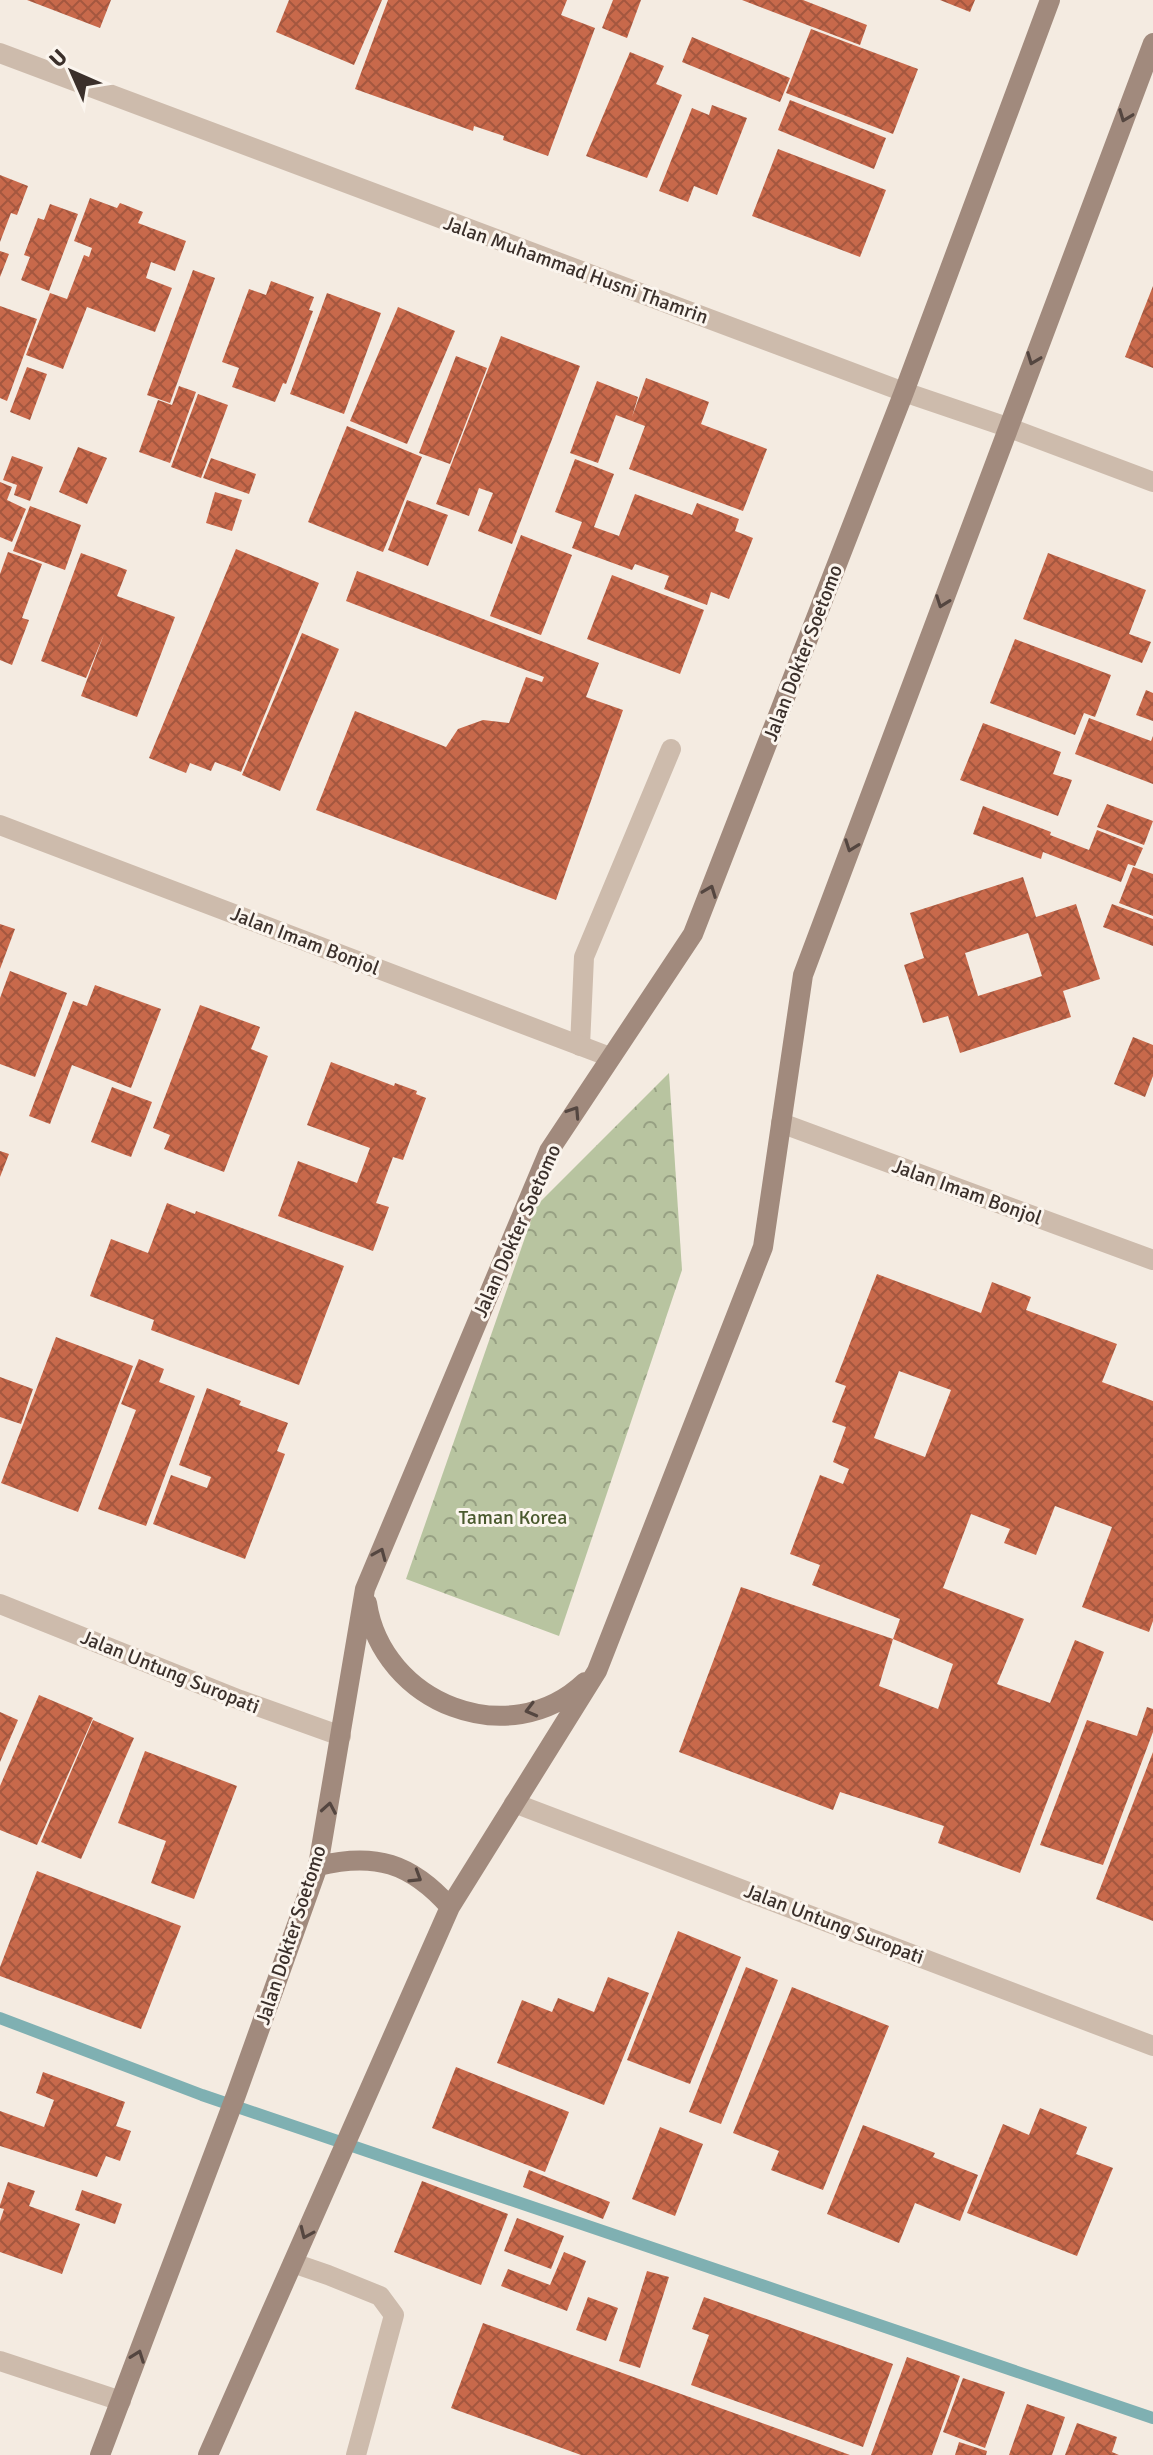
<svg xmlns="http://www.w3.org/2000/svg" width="1153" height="2455" font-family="Signika,sans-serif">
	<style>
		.park { fill: url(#park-crowns) }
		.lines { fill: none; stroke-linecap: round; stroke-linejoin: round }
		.stream { stroke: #7fb0b2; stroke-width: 12 }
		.building { fill: url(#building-cross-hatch); fill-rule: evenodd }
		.service { stroke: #cdbbac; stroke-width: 20 }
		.minor { stroke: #cdbbac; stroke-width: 20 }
		.tertiary { stroke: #cdbbac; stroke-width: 20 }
		.secondary { stroke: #a18a7d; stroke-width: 20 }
		.oneway { stroke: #544640 }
		.labels { text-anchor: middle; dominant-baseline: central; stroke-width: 6; stroke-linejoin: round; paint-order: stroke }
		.street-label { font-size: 20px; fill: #3b302b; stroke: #fbf5ee }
		.park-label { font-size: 20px; fill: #4a5a2e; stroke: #fbf5ee }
	</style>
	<defs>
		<pattern id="park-crowns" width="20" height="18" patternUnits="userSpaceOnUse" patternTransform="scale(2)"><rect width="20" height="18" fill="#b8c4a0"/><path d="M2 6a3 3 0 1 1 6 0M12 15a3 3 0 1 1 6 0" fill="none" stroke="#97a083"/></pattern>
		<pattern id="building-cross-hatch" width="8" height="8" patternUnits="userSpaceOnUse" patternTransform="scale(2)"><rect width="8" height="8" fill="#c8694b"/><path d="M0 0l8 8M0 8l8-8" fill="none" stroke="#a4573f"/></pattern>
	</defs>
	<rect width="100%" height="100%" fill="#f4ebe1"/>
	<path class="park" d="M669,1073L682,1270L559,1636L406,1579L536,1206Z"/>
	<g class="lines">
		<path class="stream" d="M0,2018L202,2095L1153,2418"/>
	</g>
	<path class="building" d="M27,0H111L100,28Z
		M289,0H382L354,65L276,32Z
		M388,0H567L561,15L595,28L548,156L503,140L504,136L474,126L473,131L355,89Z
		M613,0H641L627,38L602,28Z
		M742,0H803L867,25L860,45Z
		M940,0H975L970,12Z
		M811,29L918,69L893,134L786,93Z
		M692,37L790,78L780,102L682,62Z
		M630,52L664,66L656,84L682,95L647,178L586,156Z
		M790,100L886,138L874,169L778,130Z
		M712,105L747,118L717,195L694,186L688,202L659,191L692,108L709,115Z
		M778,149L886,190L860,257L752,216Z
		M0,175L28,186L17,215L11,213L0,242Z
		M90,198L117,208L120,203L143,212L138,223L186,241L175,271L151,262L146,278L172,288L155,332L87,307L63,369L26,355L50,293L67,299L84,255L89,257L92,248L74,241Z
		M50,204L78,214L49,291L21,280L30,257L24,255L38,218L44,220Z
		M0,251L9,254L0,277Z
		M193,270L215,278L170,403L147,395Z
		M271,281L314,297L309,310L313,311L286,384L283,383L275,402L232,387L239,368L222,362L249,289L266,295Z
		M1153,286V368L1125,357Z
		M327,293L381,313L344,414L290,394Z
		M0,306L37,319L7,401L0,398Z
		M398,307L455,331L407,444L350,421Z
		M501,336L580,366L512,544L478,531L493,493L479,488L469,516L436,504Z
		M456,356L487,368L450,464L419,453Z
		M27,367L47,374L30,420L10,412Z
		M646,378L709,402L701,424L767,449L743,511L629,469L645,426L616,415L598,463L570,453L597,381L638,397L632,417Z
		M179,386L196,392L170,463L139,452L158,400L172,405Z
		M198,394L228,405L201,478L171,467Z
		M347,426L422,457L383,552L308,522Z
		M78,447L107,458L87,504L59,492Z
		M12,456L43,467L30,501L14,495L17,485L3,480Z
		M211,458L256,474L249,494L203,478Z
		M575,459L614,474L594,527L619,536L635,494L692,515L697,503L739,519L735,531L753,538L729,599L711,592L707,605L664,589L669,576L635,564L632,570L572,548L582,522L555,512Z
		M0,482L12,487L7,500L26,509L12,542L0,537Z
		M215,492L242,500L232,531L206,523Z
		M407,500L448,515L428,566L388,550Z
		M30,506L81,525L65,570L13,551Z
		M521,535L572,555L541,635L490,616Z
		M236,549L319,583L241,772L215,762L211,771L190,763L186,773L149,758Z
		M8,552L42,564L22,618L29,620L12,665L0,660V574Z
		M81,553L127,570L117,596L175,617L137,717L81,696L104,634L86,678L41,661Z
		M1048,553L1146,590L1129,634L1151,642L1142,663L1023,619Z
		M357,571L599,663L586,697L623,710L556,900L316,810L355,711L446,747L458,729L483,720L509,723L526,677L542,682L544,677L346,601Z
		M612,575L704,610L680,674L587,639Z
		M302,633L339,649L280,791L242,775Z
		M1015,639L1111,675L1095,717L1084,713L1075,735L990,703Z
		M1146,690L1153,693V721L1136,715Z
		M1089,718L1151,741L1153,736V784L1075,754Z
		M983,723L1061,752L1053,774L1072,780L1058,816L960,780Z
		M1107,804L1153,821L1144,845L1097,827Z
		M983,806L1051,832L1050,835L1089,850L1097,830L1143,848L1135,866L1128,864L1121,882L1043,852L1041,859L973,834Z
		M1133,867L1153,874V916L1119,903Z
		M1023,877L1036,917L1076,904L1100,979L1063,991L1071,1017L960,1053L948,1016L923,1023L904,965L924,958L910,913ZM1028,933L1042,976L978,996L965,953Z
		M1112,904L1153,919V946L1103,927Z
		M0,924L15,929L0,969Z
		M10,971L67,993L35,1077L0,1064V998Z
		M95,985L161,1009L131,1088L72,1065L50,1124L29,1116L73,1001L87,1006Z
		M200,1005L260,1027L251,1049L268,1056L224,1172L164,1149L170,1135L153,1128Z
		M1133,1037L1153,1045V1076L1145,1097L1114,1084Z
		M331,1062L394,1086L395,1083L417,1091L416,1094L426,1098L403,1160L393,1157L376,1203L389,1207L373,1251L278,1216L298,1161L357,1183L370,1148L307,1125Z
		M112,1087L152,1102L131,1157L91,1142Z
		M0,1151L9,1154L0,1177Z
		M167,1203L195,1214L196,1211L344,1266L299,1385L151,1330L154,1320L90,1296L111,1239L148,1253Z
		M877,1274L981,1313L992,1282L1031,1297L1026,1310L1117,1344L1102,1382L1153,1401V1621L1149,1632L1082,1607L1112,1527L1055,1506L1036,1555L1004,1543L1010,1529L971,1514L943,1588L1024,1619L997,1684L1050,1703L1075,1640L1104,1652L1020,1873L938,1843L944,1826L840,1792L833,1810L679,1752L741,1587L893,1639L900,1619L812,1585L820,1565L790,1554L820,1475L843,1484L849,1469L833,1462L846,1427L832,1422L846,1386L835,1382ZM899,1371L951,1390L925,1457L874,1438ZM893,1639L953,1664L938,1709L879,1686Z
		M56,1337L133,1366L78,1512L1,1483Z
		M139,1359L164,1369L159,1382L195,1396L146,1526L98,1509L136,1410L121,1404Z
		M0,1377L33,1389L21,1424L0,1417Z
		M207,1388L241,1401L239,1405L288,1423L277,1451L285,1454L245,1559L153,1524L171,1475L207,1488L211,1477L179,1465Z
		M39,1695L93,1718L37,1845L0,1830V1786Z
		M1147,1707L1153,1709V1732L1103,1865L1040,1845L1087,1720L1137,1736Z
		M0,1712L18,1720L0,1762Z
		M93,1720L134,1738L81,1859L41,1842Z
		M145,1751L237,1786L194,1899L151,1883L166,1841L118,1823Z
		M1153,1752V1921L1096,1899Z
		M37,1871L181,1926L141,2029L0,1976V1967Z
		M678,1931L741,1957L690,2084L627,2060Z
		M746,1967L778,1980L721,2124L689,2112Z
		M608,1977L649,1993L604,2105L497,2063L522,2000L552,2012L558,1998L594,2012Z
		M792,1987L889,2026L823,2190L771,2170L779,2151L733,2133Z
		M456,2067L569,2112L545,2172L432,2128Z
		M43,2072L125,2102L116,2126L131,2131L120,2161L106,2156L97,2177L0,2146V2111L44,2127L54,2100L36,2093Z
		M1040,2108L1087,2127L1076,2154L1113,2168L1077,2256L967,2213L1003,2124L1029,2135Z
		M863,2125L935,2153L933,2157L978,2175L960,2221L915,2203L899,2243L827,2214Z
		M660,2127L703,2144L675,2216L632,2199Z
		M529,2170L610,2202L603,2219L523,2187Z
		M422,2181L508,2214L481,2285L394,2252Z
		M8,2182L35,2191L29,2206L80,2224L62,2274L0,2252V2221L4,2209L0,2208V2205Z
		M82,2190L122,2204L115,2224L75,2210Z
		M517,2218L564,2236L551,2269L504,2251Z
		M564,2252L586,2261L567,2311L501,2286L508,2269L550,2285Z
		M647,2271L669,2277L640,2368L619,2361Z
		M588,2297L618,2308L606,2341L576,2330Z
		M704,2297L893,2364L863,2447L691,2385L709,2335L692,2329Z
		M483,2323L776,2428L850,2455H581L451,2408Z
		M907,2357L960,2376L932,2455H871Z
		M963,2378L1005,2392L985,2448L943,2432Z
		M1027,2404L1065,2417L1052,2455H1009Z
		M1077,2423L1117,2437L1112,2452L1119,2455H1065Z
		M959,2442L987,2451L986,2455H955Z"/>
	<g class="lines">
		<path class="service" d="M580,1046L584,957L671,749
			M293,2263L328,2275L380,2296L394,2315L356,2455"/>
		<path class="minor" d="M0,53L904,392L1007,427L1153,482
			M781,1123L1153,1260
			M0,1604L240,1700L341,1736
			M514,1803L1153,2046
			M0,2361L121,2401"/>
		<path class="tertiary" d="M0,825L610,1057"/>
		<path class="secondary" d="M367,1603C382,1703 509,1754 585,1682
			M318,1866C375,1852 411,1863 450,1907
			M100,2455L236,2095L318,1866L365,1589L549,1151L693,934L904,392L1050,0
			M208,2455L450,1907L597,1671L763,1247L803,975L1153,43"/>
	</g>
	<defs><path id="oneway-chevron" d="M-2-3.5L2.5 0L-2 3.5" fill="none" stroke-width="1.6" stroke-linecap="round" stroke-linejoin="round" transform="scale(2)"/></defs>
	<g class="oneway">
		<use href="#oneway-chevron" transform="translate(1125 116) rotate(111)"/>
		<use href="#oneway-chevron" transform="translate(1033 359) rotate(111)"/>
		<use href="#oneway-chevron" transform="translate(942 602) rotate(110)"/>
		<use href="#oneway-chevron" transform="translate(851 846) rotate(110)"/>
		<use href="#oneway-chevron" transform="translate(710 891) rotate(-69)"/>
		<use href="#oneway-chevron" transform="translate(574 1112) rotate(-57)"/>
		<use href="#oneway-chevron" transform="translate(380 1554) rotate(-67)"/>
		<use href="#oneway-chevron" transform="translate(531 1710) rotate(165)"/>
		<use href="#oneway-chevron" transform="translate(329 1808) rotate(-80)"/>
		<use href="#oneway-chevron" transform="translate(416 1877) rotate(32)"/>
		<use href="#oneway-chevron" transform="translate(306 2233) rotate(114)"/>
		<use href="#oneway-chevron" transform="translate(138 2356) rotate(-70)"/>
	</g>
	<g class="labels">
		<g class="street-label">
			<text transform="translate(576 270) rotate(20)">Jalan Muhammad Husni Thamrin</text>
			<text transform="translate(803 653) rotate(-69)">Jalan Dokter Soetomo</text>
			<text transform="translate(305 941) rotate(21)">Jalan Imam Bonjol</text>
			<text transform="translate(967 1192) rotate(20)">Jalan Imam Bonjol</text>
			<text transform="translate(517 1231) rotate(-66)">Jalan Dokter Soetomo</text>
			<text transform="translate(170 1672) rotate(22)">Jalan Untung Suropati</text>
			<text transform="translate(834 1924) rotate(21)">Jalan Untung Suropati</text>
			<text transform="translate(291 1935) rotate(-72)">Jalan Dokter Soetomo</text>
		</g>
		<g class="park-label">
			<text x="513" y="1517">Taman Korea</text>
		</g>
	</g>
	<g transform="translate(72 72) rotate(315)" stroke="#fbf5ee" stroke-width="6" paint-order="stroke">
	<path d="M0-6L14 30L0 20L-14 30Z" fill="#3b302b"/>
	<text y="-12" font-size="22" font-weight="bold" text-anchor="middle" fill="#3b302b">U</text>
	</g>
</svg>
